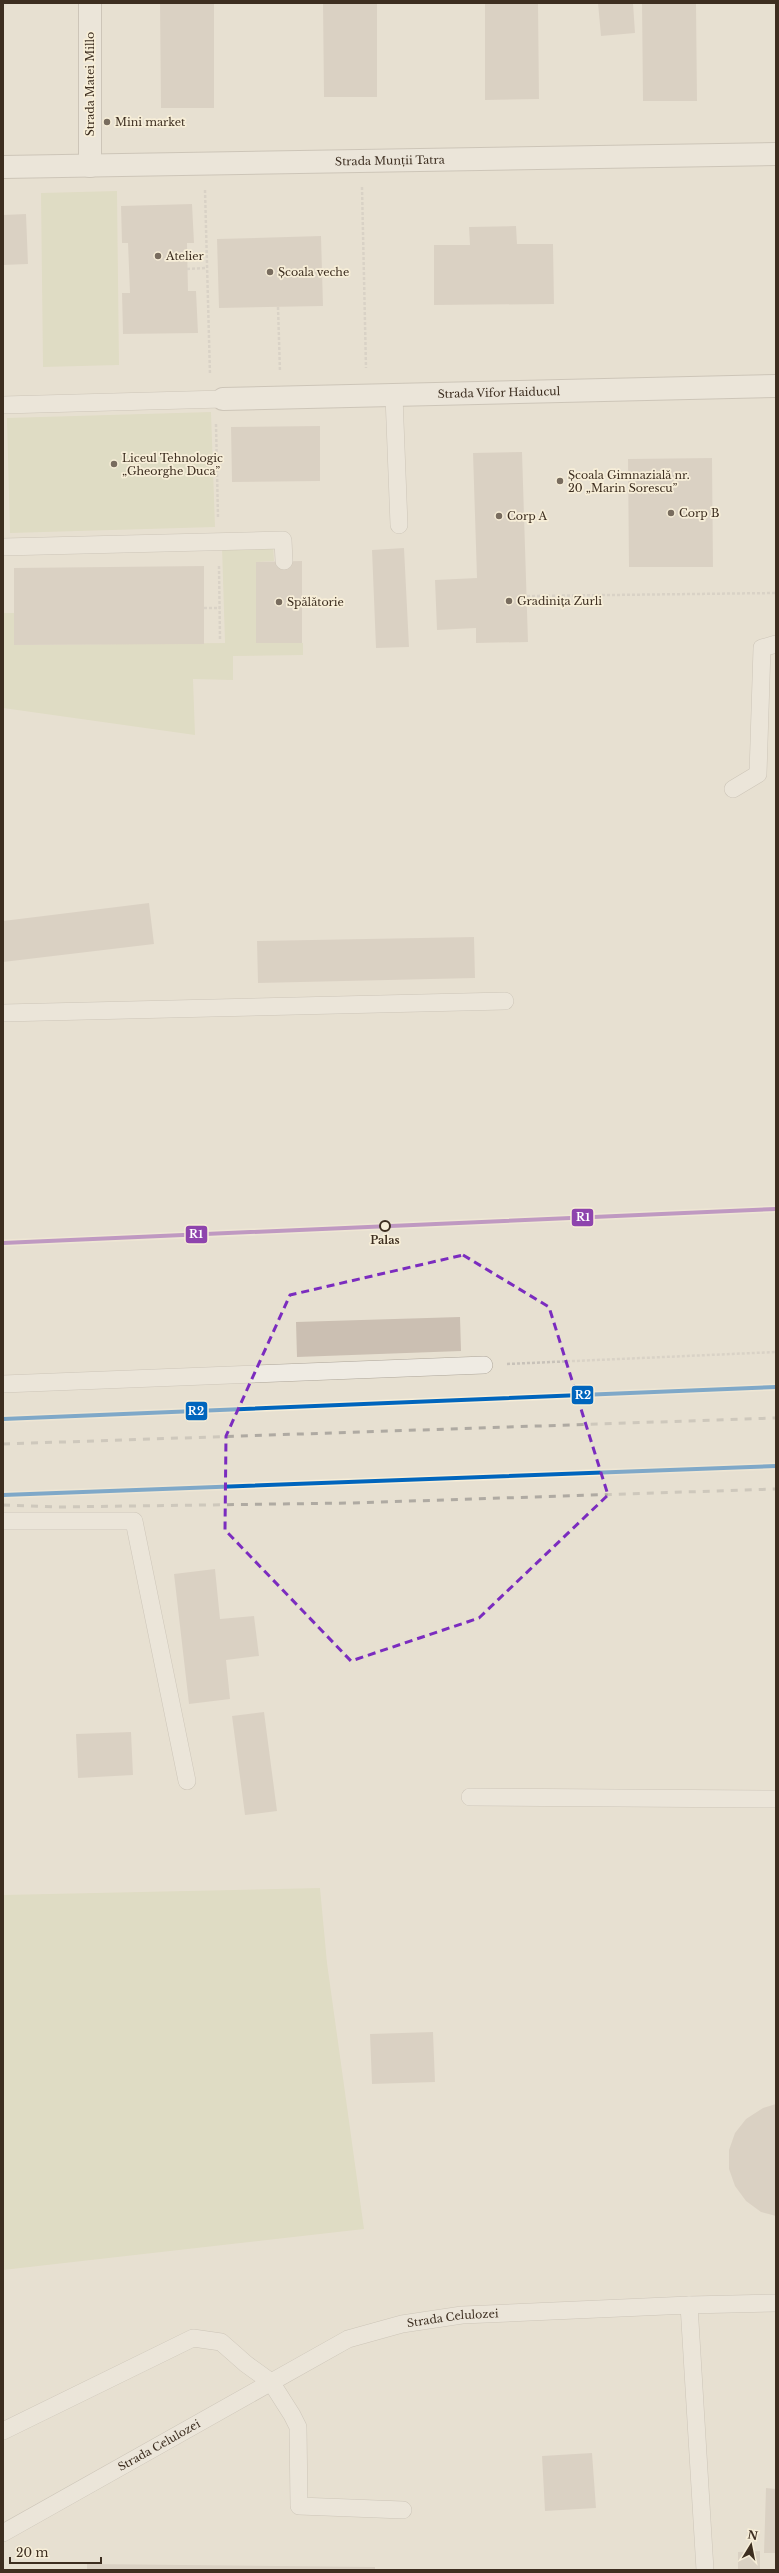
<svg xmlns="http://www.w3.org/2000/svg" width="779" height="2573" font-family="'Libre Baskerville',serif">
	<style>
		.green { fill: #d6d7b3 }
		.building { fill: #cbbfb2 }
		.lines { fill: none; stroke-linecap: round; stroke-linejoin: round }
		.service-casing { stroke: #ada599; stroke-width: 18 }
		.minor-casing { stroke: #ada599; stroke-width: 24 }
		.path { stroke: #c8c2b9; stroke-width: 2.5; stroke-dasharray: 3 2; stroke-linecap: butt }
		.service { stroke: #efebe3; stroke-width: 17 }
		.minor { stroke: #efebe3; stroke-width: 22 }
		.rail { stroke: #afaaa2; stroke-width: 3; stroke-dasharray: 7 7; stroke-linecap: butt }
		.rail-1-casing { stroke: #f7eed8; stroke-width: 7 }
		.rail-2-casing { stroke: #f7eed8; stroke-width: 7 }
		.rail-1 { stroke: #8e44ad; stroke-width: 4 }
		.rail-2 { stroke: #0065bd; stroke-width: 4 }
		.marked { fill: none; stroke: #7b2cbf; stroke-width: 3; stroke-dasharray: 8 5; stroke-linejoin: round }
		.poi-dot { fill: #786c5e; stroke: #f7eed8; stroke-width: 1.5 }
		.stop-dot { fill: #f7eed8; stroke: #3d2e20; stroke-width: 2 }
		.labels { text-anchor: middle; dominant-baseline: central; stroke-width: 3.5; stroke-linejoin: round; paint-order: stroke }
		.street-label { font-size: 11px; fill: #3d2e20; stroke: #f7eed8 }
		.poi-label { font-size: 11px; fill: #3d2e20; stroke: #f7eed8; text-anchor: start }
		.stop-label { font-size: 11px; font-weight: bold; fill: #3d2e20; stroke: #f7eed8 }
		.line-badge { stroke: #f7eed8; stroke-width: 1.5 }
		.badge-label { font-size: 11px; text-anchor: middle; font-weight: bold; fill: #fff }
	</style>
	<rect width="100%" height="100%" fill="#e7e0d1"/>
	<path class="green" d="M117,191L119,365L43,367L41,193Z
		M211,412L215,527L10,533L7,418Z
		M273,546L274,561L256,562V643H303V655L233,656V680L193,679L195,735L3,708V613H14V645L225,643L222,547Z
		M320,1888L327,1963L364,2229L3,2270V1895Z"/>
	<path class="building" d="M160,3H214V108H161Z
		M323,3H377V97H324Z
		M485,3H538L539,99L485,100Z
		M598,3H633L635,33L601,36Z
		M642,3H696L697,101H643Z
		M192,204L194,243H187L188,291H196L198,333L123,334L122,293H130L128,243H122L121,206Z
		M26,214L28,264L3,265V215Z
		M516,226L517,244H553L554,304L434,305V245H470L469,227Z
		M321,236L323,306L219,308L217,239Z
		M320,426V481L232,482L231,427Z
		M522,452L528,642L476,643V628L437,630L435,580L477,578L473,453Z
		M712,458L713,567H629L628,459Z
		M404,548L409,647L376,648L372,550Z
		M302,561V643H256V562Z
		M204,566V644L14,645V568Z
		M149,903L154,944L3,962V921Z
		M474,937L475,978L258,983L257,941Z
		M460,1317L461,1351L297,1357L296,1322Z
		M215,1569L220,1619L254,1616L259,1656L226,1660L230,1699L189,1704L174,1574Z
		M264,1712L277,1811L245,1815L232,1716Z
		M131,1732L133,1775L78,1778L76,1734Z
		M433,2032L435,2082L372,2084L370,2034Z
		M776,2104V2216L761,2212L746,2201L735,2186L729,2169V2150L735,2133L746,2119L763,2108Z
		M592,2453L596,2508L545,2511L542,2456Z
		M766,2488L776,2489V2553H764Z
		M760,2551V2570H738V2552Z
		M87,2564L375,2567V2570H87Z"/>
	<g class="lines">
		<defs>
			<g id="service">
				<path d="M394,396L399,525"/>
				<path d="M3,405L223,399"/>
				<path d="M3,547L283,540L284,561"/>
				<path d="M733,789L758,774L762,648L776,644"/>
				<path d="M3,1013L505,1001"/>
				<path d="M3,1384L484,1365"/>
				<path d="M3,1521H134L187,1781"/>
				<path d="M470,1797L776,1799"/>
				<path d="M689,2305L776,2303"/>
				<path d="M3,2431L193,2338L221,2342L246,2364L271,2382L292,2415L298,2427L299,2506L403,2510"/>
				<path id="s1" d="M3,2533L348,2339L402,2324L462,2315L689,2305L705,2570"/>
			</g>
			<g id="minor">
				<path d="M90,166V3"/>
				<path id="s2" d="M3,167L776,154"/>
				<path id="s3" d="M223,399L776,386"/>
			</g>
		</defs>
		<use href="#service" class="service-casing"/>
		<use href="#minor" class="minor-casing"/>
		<path class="path" d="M362,187L366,368
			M205,190L210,375
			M187,269L207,268
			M278,307L280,372
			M216,424L218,517
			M219,566L220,639
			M527,596L776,593
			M204,608H220
			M507,1364L776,1352"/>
		<use href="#service" class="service"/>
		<use href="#minor" class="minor"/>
		<path class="rail" d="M3,1243L776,1209
			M3,1444L776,1418
			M3,1495L776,1466
			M3,1505L57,1507L351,1503L776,1489"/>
		<defs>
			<path id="rail-1" d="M3,1243L776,1209"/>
			<path id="rail-2" d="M3,1419L776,1387
				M3,1495L776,1466"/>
		</defs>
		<use href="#rail-1" class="rail-1-casing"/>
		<use href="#rail-2" class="rail-2-casing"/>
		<use href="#rail-1" class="rail-1"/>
		<use href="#rail-2" class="rail-2"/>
	</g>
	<path d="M0 0H779V2573H0ZM463,1255L549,1307L608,1495L479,1618L351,1661L225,1530L226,1436L290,1295Z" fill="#e7e0d1" fill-opacity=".55" fill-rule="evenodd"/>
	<path class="marked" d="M463,1255L549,1307L608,1495L479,1618L351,1661L225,1530L226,1436L290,1295Z"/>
	<g class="poi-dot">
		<circle cx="107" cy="122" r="4"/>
		<circle cx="158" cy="256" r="4"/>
		<circle cx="270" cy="272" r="4"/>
		<circle cx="114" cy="464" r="4"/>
		<circle cx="560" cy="481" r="4"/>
		<circle cx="671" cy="513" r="4"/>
		<circle cx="499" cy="516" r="4"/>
		<circle cx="509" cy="601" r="4"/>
		<circle cx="279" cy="602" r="4"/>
	</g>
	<circle class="stop-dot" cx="385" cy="1226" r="5"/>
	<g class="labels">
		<g class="street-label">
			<text transform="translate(90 84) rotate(-90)">Strada Matei Millo</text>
			<text stroke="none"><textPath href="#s2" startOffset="387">Strada Munții Tatra</textPath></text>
			<text stroke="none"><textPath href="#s3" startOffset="276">Strada Vifor Haiducul</textPath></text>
			<text stroke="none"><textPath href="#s1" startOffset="503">Strada Celulozei</textPath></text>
			<text stroke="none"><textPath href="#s1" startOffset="179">Strada Celulozei</textPath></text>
		</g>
		<g class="poi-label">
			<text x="115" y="122">Mini market</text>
			<text x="166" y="256">Atelier</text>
			<text x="278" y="272">Școala veche</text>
			<text x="122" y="458">Liceul Tehnologic<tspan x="122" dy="13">„Gheorghe Duca”</tspan></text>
			<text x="568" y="475">Școala Gimnazială nr.<tspan x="568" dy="13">20 „Marin Sorescu”</tspan></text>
			<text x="679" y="513">Corp B</text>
			<text x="507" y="516">Corp A</text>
			<text x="517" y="601">Gradinița Zurli</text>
			<text x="287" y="602">Spălătorie</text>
		</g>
		<g class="stop-label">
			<text x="385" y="1240">Palas</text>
		</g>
	</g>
	<g class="line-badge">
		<rect x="571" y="1208" width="23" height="19" rx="4" fill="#8e44ad"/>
		<rect x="185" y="1225" width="23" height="19" rx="4" fill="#8e44ad"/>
		<rect x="571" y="1385" width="23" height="20" rx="4" fill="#0065bd"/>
		<rect x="185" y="1401" width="23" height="20" rx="4" fill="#0065bd"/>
	</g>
	<g class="badge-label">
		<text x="583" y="1221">R1</text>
		<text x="196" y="1238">R1</text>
		<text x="583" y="1399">R2</text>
		<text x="196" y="1415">R2</text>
	</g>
	<rect width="779" height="2573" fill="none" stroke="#3d2e20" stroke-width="8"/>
	<g transform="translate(751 2545) rotate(10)" stroke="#f7eed8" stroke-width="3" paint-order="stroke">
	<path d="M0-3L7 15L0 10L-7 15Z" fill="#3d2e20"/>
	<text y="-6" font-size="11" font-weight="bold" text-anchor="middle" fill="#3d2e20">N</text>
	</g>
	<path d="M10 2557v6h91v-6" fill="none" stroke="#3d2e20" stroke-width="2"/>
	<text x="16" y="2557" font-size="12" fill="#3d2e20" stroke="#f7eed8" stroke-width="3" paint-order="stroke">20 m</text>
</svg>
